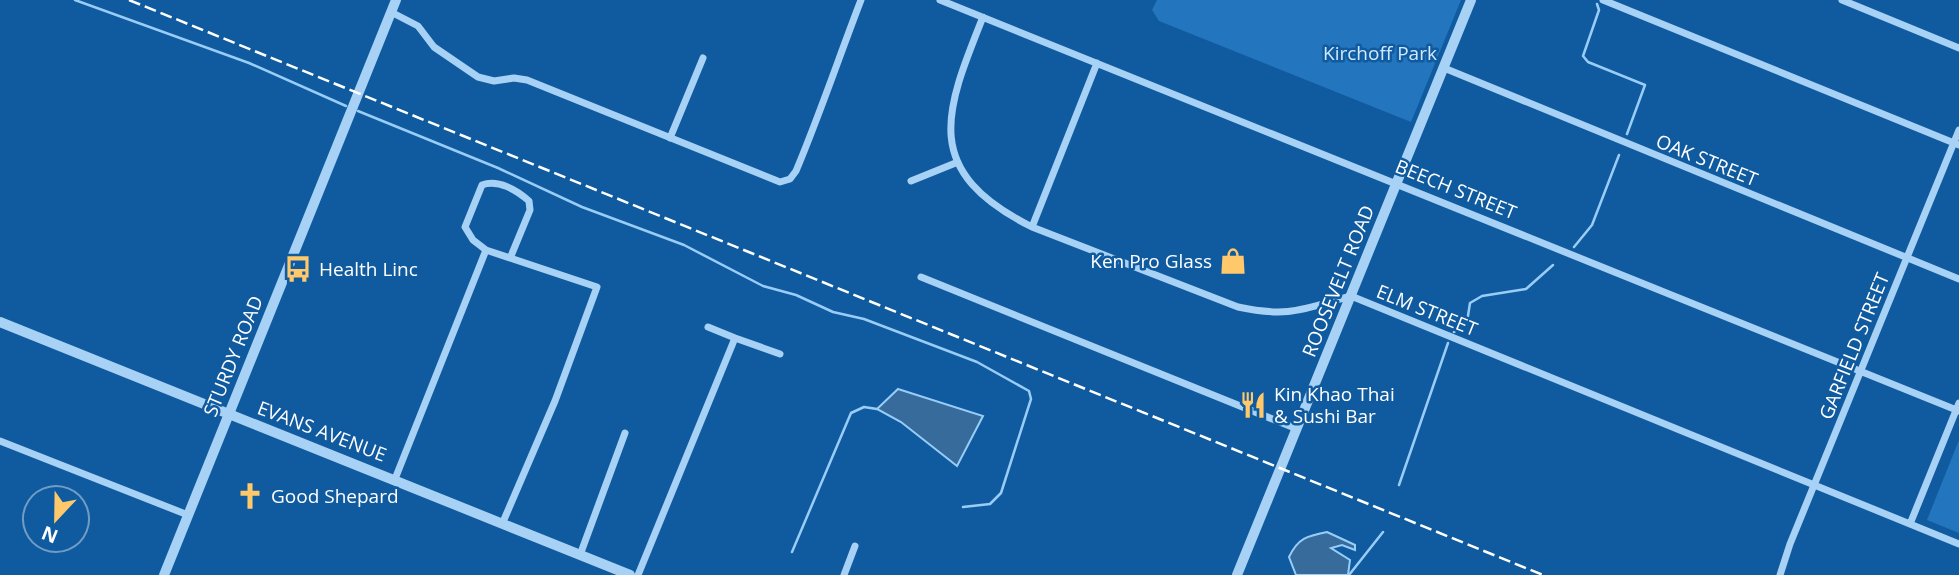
<svg xmlns="http://www.w3.org/2000/svg" width="1959" height="575" font-family="'Open Sans',sans-serif">
	<style>
		.green { fill: #2375bd }
		.water { fill: #366b9c; stroke: #99cdf8; stroke-width: 2 }
		.lines { fill: none; stroke-linecap: round; stroke-linejoin: round }
		.stream { stroke: #99cdf8; stroke-width: 2.5 }
		.minor { stroke: #a7d1f5; stroke-width: 7 }
		.tertiary { stroke: #a7d1f5; stroke-width: 10 }
		.rail { stroke: #fff; stroke-width: 2.5; stroke-dasharray: 12 5; stroke-linecap: butt }
		.labels { text-anchor: middle; dominant-baseline: central; stroke-width: 5; stroke-linejoin: round; paint-order: stroke }
		.park-label { font-size: 19px; fill: #d0e9fe; stroke: #105b9f }
		.street-label { font-size: 19px; fill: #fff; stroke: #105b9f }
		.poi-label { font-size: 19px; fill: #fff; stroke: #105b9f; text-anchor: start }
	</style>
	<rect width="100%" height="100%" fill="#105b9f"/>
	<path class="green" d="M1157,0H1461L1411,122L1159,21L1152,10Z
		M1959,440V533L1927,520Z"/>
	<path class="water" d="M898,389L983,416L957,466L901,422L877,409Z
		M1327,532L1355,545V550L1342,545L1331,548L1350,560L1348,575H1296L1289,557C1298,538 1307,536 1327,532Z"/>
	<g class="lines">
		<path class="stream" d="M75,0L249,63L346,106
			M1597,4L1599,10L1583,56L1588,62L1645,85L1627,134
			M358,111L498,168L582,207L684,245L763,286L796,295L833,312L864,319L977,362L1029,391L1031,399L1001,493L990,504L963,507
			M1574,247L1592,225L1619,155
			M1454,332L1467,322L1470,303L1482,296L1526,289L1553,265
			M1399,485L1448,343
			M792,552L851,413L864,407L877,409
			M1349,575L1383,532"/>
		<path class="minor" d="M940,0L1959,411
			M1603,0L1959,145
			M1842,0L1959,48
			M391,12L418,26L434,47L478,77L494,81L514,78L527,80L780,182L790,179L796,171C820,114 839,57 861,0
			M983,17C944,114 921,171 1032,227L1238,307C1289,318 1303,309 1351,296L1959,544
			M1444,68L1959,279
			M670,138L703,58
			M911,181L958,162
			M1032,227L1097,63
			M921,277L1297,429
			M735,338L780,354
			M0,441L188,515
			M395,479L486,250
			M503,522L555,401L597,287L486,250L473,240L465,227L482,185C498,179 517,190 529,201L530,210L511,256
			M1910,524L1959,403
			M580,555L625,433
			M638,575L735,338L708,327
			M844,575L855,546
			M1780,575L1790,544L1959,130"/>
		<path class="tertiary" d="M0,322L630,575
			M164,575L396,0
			M1237,575L1471,0"/>
		<path class="rail" d="M129,0L1543,575"/>
	</g>
	<defs>
		<symbol id="shop-bare" viewBox="-9 -9 18 18"><path d="M-5-2.5h2.3a2.7 3.5 0 0 1 5.4 0H5L5.5 6h-11ZM-1.5-2.5h3a1.5 2.3 0 0 0-3 0Z" fill="#ffc86b" stroke="#105b9f" stroke-width="2.5" paint-order="stroke"/></symbol>
		<symbol id="bus-bare" viewBox="-9 -9 18 18"><path d="M-5-6H5V4H4V6H2V4H-2V6H-4V4H-5ZM-3.5-4V0h7V-4ZM-3.5 1.2v1.5H-2V1.2ZM2 1.2v1.5H3.5V1.2Z" fill="#ffc86b" stroke="#105b9f" stroke-width="2.5" paint-order="stroke"/></symbol>
		<symbol id="restaurant-bare" viewBox="-9 -9 18 18"><path d="M-5-6h1v4h1v-4h1v4h1v-4h1v5L-1.5 .5V6h-2V.5L-5-1ZM5-6V6H3V1.5H1.5Q1.5-4 5-6Z" fill="#ffc86b" stroke="#105b9f" stroke-width="2.5" paint-order="stroke"/></symbol>
		<symbol id="church-bare" viewBox="-9 -9 18 18"><path d="M-1.2-6h2.4v3.5h3.3v2.4h-3.3V6h-2.4V-.1h-3.3v-2.4h3.3Z" fill="#ffc86b" stroke="#105b9f" stroke-width="2.5" paint-order="stroke"/></symbol>
	</defs>
	<g fill-rule="evenodd">
		<use href="#shop-bare" x="1214" y="242" width="38" height="38"/>
		<use href="#bus-bare" x="279" y="250" width="38" height="38"/>
		<use href="#restaurant-bare" x="1234" y="386" width="38" height="38"/>
		<use href="#church-bare" x="231" y="477" width="38" height="38"/>
	</g>
	<g class="labels">
		<g class="park-label">
			<text x="1380" y="53">Kirchoff Park</text>
		</g>
		<g class="street-label">
			<text transform="translate(1707 160) rotate(22)">OAK STREET</text>
			<text transform="translate(1456 189) rotate(22)">BEECH STREET</text>
			<text transform="translate(1338 281) rotate(-68)">ROOSEVELT ROAD</text>
			<text transform="translate(1427 310) rotate(22)">ELM STREET</text>
			<text transform="translate(1854 346) rotate(-68)">GARFIELD STREET</text>
			<text transform="translate(233 356) rotate(-68)">STURDY ROAD</text>
			<text transform="translate(322 431) rotate(21)">EVANS AVENUE</text>
		</g>
		<g class="poi-label">
			<text x="1212" y="261" text-anchor="end">Ken Pro Glass</text>
			<text x="319" y="269">Health Linc</text>
			<text x="1274" y="394">Kin Khao Thai<tspan x="1274" dy="22">&amp; Sushi Bar</tspan></text>
			<text x="271" y="496">Good Shepard</text>
		</g>
	</g>
	<g transform="translate(56 519) rotate(202)"><circle r="33" fill="#105b9f" stroke="#709dc5" stroke-width="2"/>
	<path d="M0-5L12 26L0 18L-12 26Z" fill="#ffc86b"/>
	<text y="-10" font-size="19" font-weight="bold" text-anchor="middle" fill="#ffffff">N</text>
	</g>
</svg>
